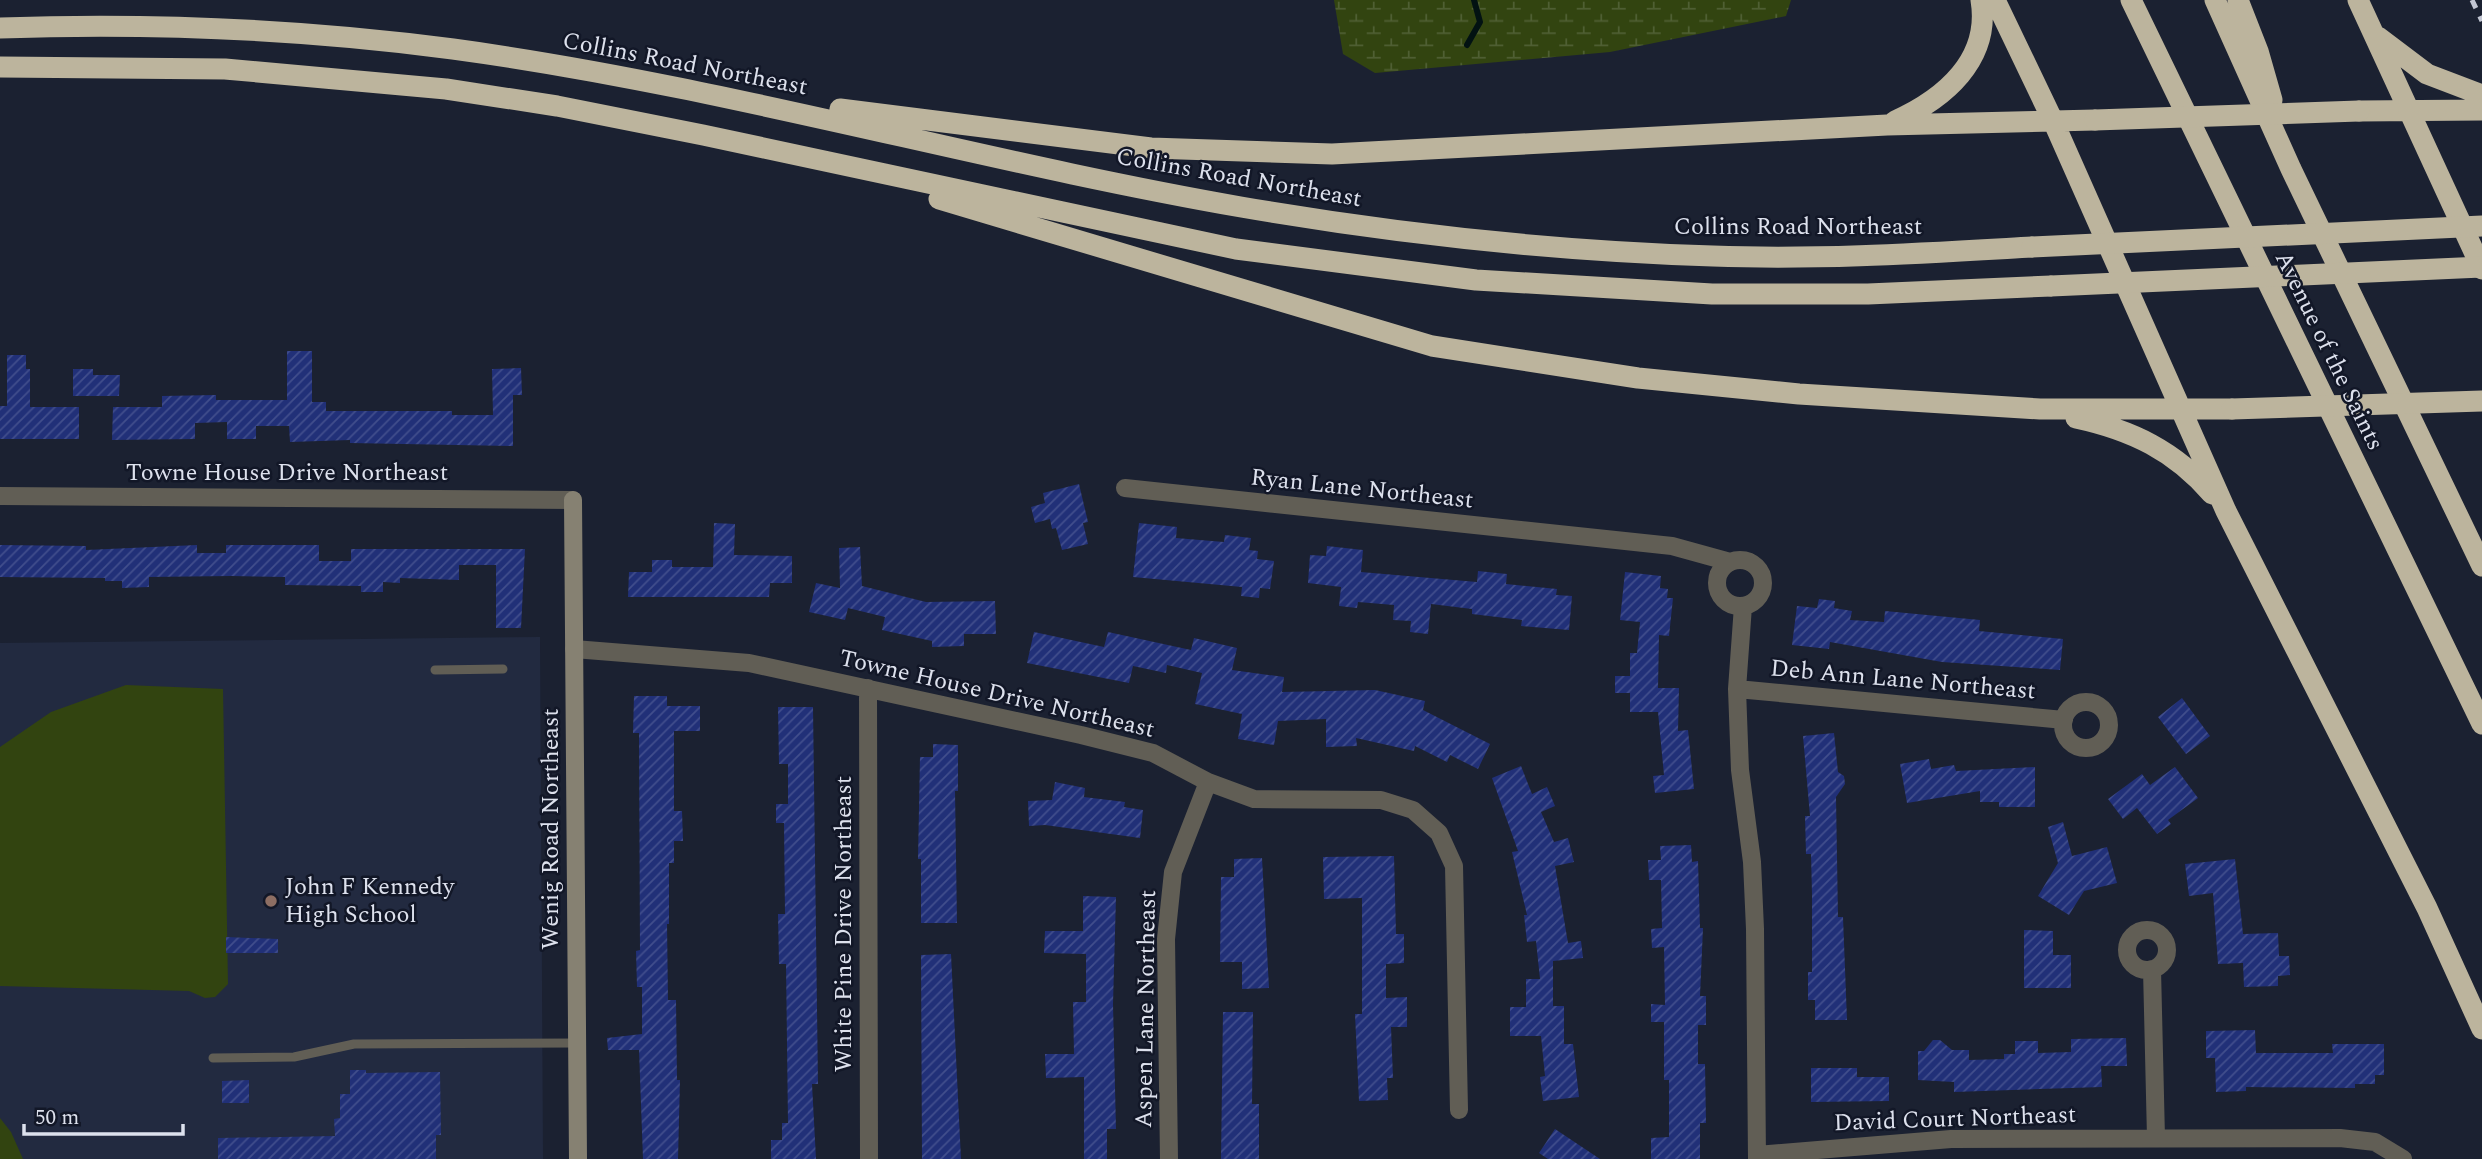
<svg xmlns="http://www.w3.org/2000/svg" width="2482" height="1159" font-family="Spectral,serif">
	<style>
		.built { fill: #222a40 }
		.wetland { fill: url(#wetland-marsh) }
		.pitch { fill: #324410 }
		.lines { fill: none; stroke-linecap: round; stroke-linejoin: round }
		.stream { stroke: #021212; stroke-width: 6 }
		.building { fill: url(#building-hatch) }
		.lane { stroke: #615e55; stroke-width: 9 }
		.street { stroke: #615e55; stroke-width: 18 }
		.secondary { stroke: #868172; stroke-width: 18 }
		.highway { stroke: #bcb49d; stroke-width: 21 }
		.rail { stroke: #c2c6d3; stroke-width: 5; stroke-dasharray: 9 9; stroke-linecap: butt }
		.highway-bridge { stroke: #bcb49d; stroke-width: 21 }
		.education-dot { fill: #8d6e63; stroke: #121727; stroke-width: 2.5 }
		.labels { text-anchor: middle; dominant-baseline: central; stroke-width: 5; stroke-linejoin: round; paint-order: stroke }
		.street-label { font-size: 24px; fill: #dde1ed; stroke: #121727 }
		.poi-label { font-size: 24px; fill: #dde1ed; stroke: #121727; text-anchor: start }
	</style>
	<defs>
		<pattern id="wetland-marsh" width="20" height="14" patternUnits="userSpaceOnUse" patternTransform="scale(1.75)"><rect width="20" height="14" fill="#324410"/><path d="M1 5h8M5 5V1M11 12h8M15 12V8" fill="none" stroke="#4f5f33"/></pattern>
		<pattern id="building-hatch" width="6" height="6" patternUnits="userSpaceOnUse" patternTransform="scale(1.75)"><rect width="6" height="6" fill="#213078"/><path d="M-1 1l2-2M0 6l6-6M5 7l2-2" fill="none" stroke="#414e8c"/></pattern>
	</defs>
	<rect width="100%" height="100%" fill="#1b2131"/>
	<path class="built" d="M540,637L543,1159H0V643Z"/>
	<path class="wetland" d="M1334,0H1791L1786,16L1610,52L1375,73L1343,54Z"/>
	<path class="pitch" d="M126,685L223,689L228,984L215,997L205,998L189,991L0,986V747L51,712Z
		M0,1118L11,1132L23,1159H0Z"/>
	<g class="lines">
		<path class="stream" d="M1467,45L1480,22L1474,0"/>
	</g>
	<path class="building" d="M287,351H312V402H326V411H452V415H493L492,369L521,368L522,395H513V446L350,443V440L290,442L289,426H256V439H227V422L195,423V439L112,440L113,407H162V396L216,395V400H287Z
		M7,355H26V369H30V407H79V439H0V406H7Z
		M73,369H93V375H120L119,396H73Z
		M1079,484L1088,522L1083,523L1088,544L1062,550L1056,528L1052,529L1050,519L1035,523L1031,507L1045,503L1043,493Z
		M714,523L735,524L734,555L792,556V583H770L769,597H628L629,572H652V560H672V567H713Z
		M1139,523L1177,527L1176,538L1224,542L1225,535L1251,538L1249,550L1258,551L1257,559L1274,561L1270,589L1260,588L1259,598L1241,596L1242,587L1133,577Z
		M0,545L86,546V550L197,545V553H226V545H319V561H351V549H525L521,628H496V565H459V580L400,578V583L383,582V592H361V586L285,585V577L231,576L149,577V587L122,588V581H105V578L0,577Z
		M1327,546L1363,550L1361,572L1477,582L1478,571L1507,574L1506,584L1557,589L1556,595L1572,596L1569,630L1521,626L1522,620L1472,614V609L1431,604L1428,634L1410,632L1411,621L1393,620L1394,605L1358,602L1357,608L1339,606L1341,587L1308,583L1310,555L1326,556Z
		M860,547L862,586L926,602L995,601L996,634H964V646L932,647V641L882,630L885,617L848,608L845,620L809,612L816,583L840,588L839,548Z
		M1625,572L1661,576L1660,588L1668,589L1667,598H1673L1669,636L1659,635L1658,688H1679L1678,731L1688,730L1694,789L1655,793L1653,776L1664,775L1658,712H1630V693H1615V676H1630V653H1637L1640,622L1620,620Z
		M1819,599L1835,601L1834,608L1852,611L1850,620L1884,622L1885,611L1980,620L1979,631L2063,639L2060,670L1942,662L1830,642L1829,649L1792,645L1797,606L1817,608Z
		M1034,632L1104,647L1108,632L1191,650L1194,638L1237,648L1232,670L1284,677L1282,692L1375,690L1425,701L1423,710L1490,744L1478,769L1450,755L1447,762L1415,746L1414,751L1356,738L1357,746L1326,747V719L1278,721L1274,745L1238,739L1242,714L1195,704L1202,673L1167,665L1166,673L1133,666L1129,683L1027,663Z
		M634,696H667V706H700V731H674V811H682L683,841H674V863H669V924H667L668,1000H676L677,1080H680L678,1159H643L639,1050H608L607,1038L642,1034V987H637L636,951L640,950L639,733H633Z
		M2182,698L2210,736L2186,754L2158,717Z
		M778,707H813L818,1084H812L816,1159H771V1140H782V1123H788L786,964H779L778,914H785L784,823H776V804H788V764H779Z
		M1834,733L1838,772L1844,776L1845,784L1836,797L1838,917H1843L1847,1020H1815V1000H1808V972H1812V894L1811,854H1806L1805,816H1810L1803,736Z
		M933,744L958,745V791H955L957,923H921V859H918L920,757H933Z
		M1929,759L1931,769L1954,765L1956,771L2035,767V807H1999V802H1980V791L1907,803L1900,764Z
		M1521,766L1532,794L1547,787L1555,806L1541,812L1554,842L1568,838L1574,862L1555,866L1568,943L1581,941L1583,958L1553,961V1006H1564V1044H1573L1579,1097L1543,1101L1540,1077L1545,1076L1541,1036H1510V1007H1526V979H1540L1536,941L1527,942L1524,915H1527L1512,852L1518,851L1492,778Z
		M2175,767L2198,798L2168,820L2171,824L2157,834L2137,808L2123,819L2108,799L2142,774L2150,785Z
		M1055,782L1085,788L1084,797L1125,802L1124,807L1143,810L1140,838L1045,825L1029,826L1028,801L1052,800Z
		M2063,822L2072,856L2107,847L2117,883L2084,891L2069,915L2038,896L2058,863L2048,827Z
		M1691,845L1692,862L1698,861L1700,928H1703L1700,996H1706V1025H1698V1064H1705L1706,1123H1700V1159H1651V1138L1669,1137V1080H1664V1022H1651V1004L1665,1005L1664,947L1652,948L1651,929L1662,928L1661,880H1649L1648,860H1661L1660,846Z
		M1394,856L1396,934H1404V963L1386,964V998L1407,997V1027H1391L1393,1078H1387L1388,1100L1359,1101L1355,1014H1362V898L1324,899L1323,857Z
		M1262,858L1269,988L1242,989V962H1220L1221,877H1234V859Z
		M2235,859L2243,934L2278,933L2279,956H2289L2290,975L2278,976V986L2244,987L2243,963L2218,964L2213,893L2189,896L2185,864Z
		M1083,896L1116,897L1113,1004L1116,1129H1107V1159H1084V1077L1046,1078L1045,1054H1074L1073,1002H1086V954L1044,953L1045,931H1083Z
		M2024,930L2053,931V955H2071V988H2024Z
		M226,937L278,939V953H226Z
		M951,954L961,1159H922L921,955Z
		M1223,1012H1253L1252,1104H1259V1159H1221Z
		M2255,1030L2256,1053H2333L2332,1044H2384V1075H2375V1084H2355V1088L2246,1087V1091L2216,1092L2215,1058H2206V1031Z
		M2126,1038L2127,1066H2101L2102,1087L1954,1092V1082L1918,1080V1051H1924L1933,1040H1940L1952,1050H1969V1060L2004,1059V1054H2015V1041H2038V1053L2071,1052V1039Z
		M1811,1068H1857V1077H1889V1101L1811,1102Z
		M350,1070H366V1073L440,1072L441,1135H436V1159H218V1138L335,1136L334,1119L340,1118V1094H350Z
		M249,1080V1103H222V1081Z
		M1555,1129L1600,1159H1548L1539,1153Z"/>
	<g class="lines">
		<path class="lane" d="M435,670L503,669
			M213,1058L294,1057L354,1044L577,1043"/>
		<path class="street" d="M1125,488L1672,546L1730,562
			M0,496L573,500
			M1717 583a23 23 0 1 1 46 0a23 23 0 1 1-46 0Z
			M1743,606L1737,689L1740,770L1752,862L1755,929L1757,1159
			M574,649L749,663L1081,735L1153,753L1208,782L1254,799L1381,800L1413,810L1439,833L1454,866L1459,1110
			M868,688L869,1159
			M1737,689L2064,720
			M2063 725a23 23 0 1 1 46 0a23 23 0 1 1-46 0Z
			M2127 950a20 20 0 1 1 40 0a20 20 0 1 1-40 0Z
			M2152,969L2156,1138
			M1757,1155L1951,1139L2340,1138L2375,1142L2403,1159
			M1169,1159L1166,939L1173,872L1208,782"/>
		<path class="secondary" d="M573,500L578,1159"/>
		<path class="highway" d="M1995,0L2054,123L2226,511L2427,908L2482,1029
			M2131,0L2482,724
			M2215,0L2291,169L2482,566
			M2238,0L2258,51L2272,100
			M2358,0L2482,269
			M0,28C151,23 303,29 453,49C719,85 977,161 1241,207C1397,234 1555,251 1713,256C1819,260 1926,253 2032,247
			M2378,37L2427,74L2482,95
			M0,67L225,69L446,89L557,106L703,135L1236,249L1476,280L1712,294H1868L2051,286
			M840,109L1151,148L1332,154L1887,125L2095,120
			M2359,111L2482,110
			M1895,121C1944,99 1991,60 1981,0
			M939,199L1432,346L1638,378L1799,394L2040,409H2232
			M2076,418C2132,430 2175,451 2212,494"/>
		<path class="rail" d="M2472,0L2482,21"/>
		<path class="highway-bridge" d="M2095,120L2359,111
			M2032,247L2482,226
			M2051,286L2482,267
			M2232,409L2482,401"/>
	</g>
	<circle class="education-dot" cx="271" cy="901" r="7"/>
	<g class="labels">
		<g class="street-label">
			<text transform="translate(685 64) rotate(11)">Collins Road Northeast</text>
			<text transform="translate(1239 178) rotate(10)">Collins Road Northeast</text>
			<text x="1798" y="227">Collins Road Northeast</text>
			<text transform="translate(2329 351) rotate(64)">Avenue of the Saints</text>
			<text x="287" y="473">Towne House Drive Northeast</text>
			<text transform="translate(1362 489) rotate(6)">Ryan Lane Northeast</text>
			<text transform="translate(1903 680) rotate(5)">Deb Ann Lane Northeast</text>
			<text transform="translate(997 694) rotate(13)">Towne House Drive Northeast</text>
			<text transform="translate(551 829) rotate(-90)">Wenig Road Northeast</text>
			<text transform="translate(844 924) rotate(-90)">White Pine Drive Northeast</text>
			<text transform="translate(1146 1009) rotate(-89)">Aspen Lane Northeast</text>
			<text transform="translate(1955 1119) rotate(-2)">David Court Northeast</text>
		</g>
		<g class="poi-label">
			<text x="285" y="887">John F Kennedy<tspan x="285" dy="28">High School</tspan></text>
		</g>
	</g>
	<path d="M24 1124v10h159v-10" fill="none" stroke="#dde1ed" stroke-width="3.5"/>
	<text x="35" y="1124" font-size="21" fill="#dde1ed" stroke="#121727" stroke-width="5" paint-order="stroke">50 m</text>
</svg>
